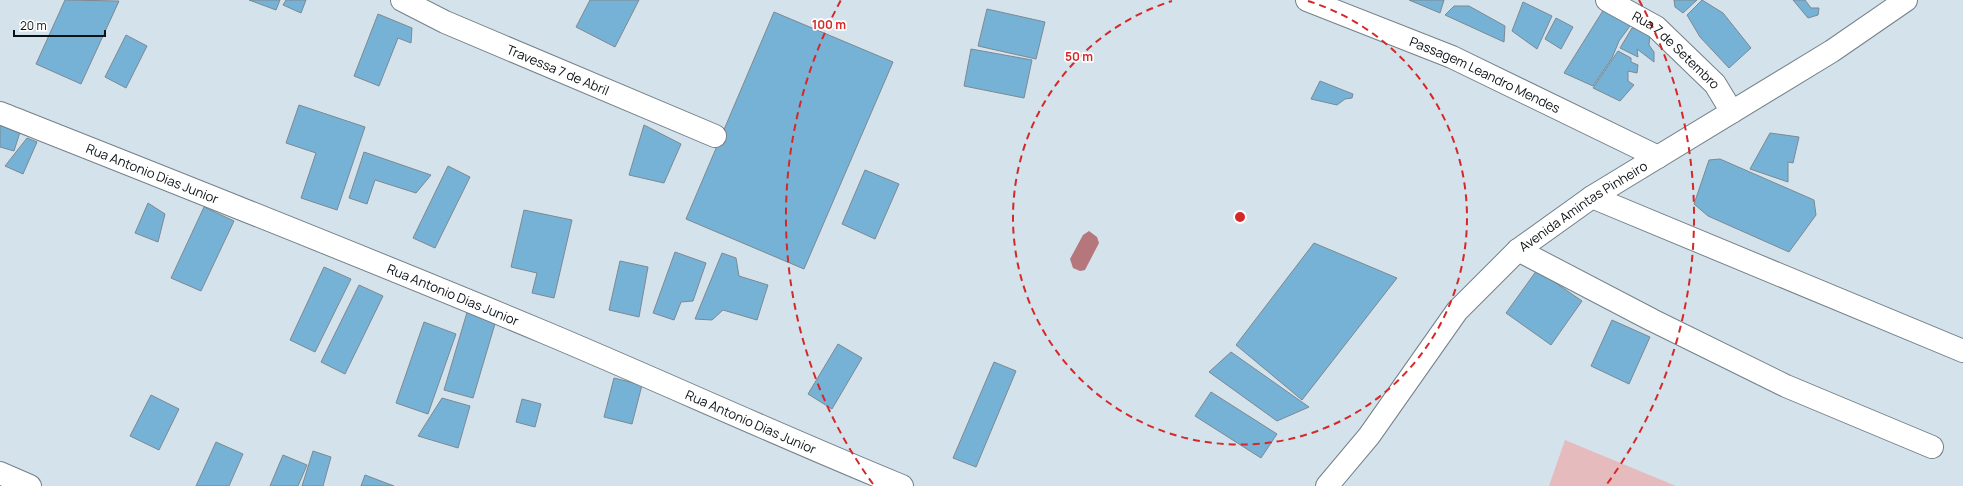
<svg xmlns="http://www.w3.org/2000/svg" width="1963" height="486" font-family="Manrope,sans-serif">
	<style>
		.green { fill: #e6bbbe }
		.water { fill: #b6777c }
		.building { fill: #76b2d5; stroke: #7c8992 }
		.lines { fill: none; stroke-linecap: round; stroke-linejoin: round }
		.minor-casing { stroke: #748189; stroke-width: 24 }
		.tertiary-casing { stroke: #748189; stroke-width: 24 }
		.minor { stroke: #fff; stroke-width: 22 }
		.tertiary { stroke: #fff; stroke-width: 22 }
		.ring { fill: none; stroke: #d62828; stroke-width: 2; stroke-dasharray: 7 5 }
		.labels { text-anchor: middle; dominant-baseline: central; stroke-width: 3.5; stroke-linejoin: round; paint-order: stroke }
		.street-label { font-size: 13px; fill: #0c1114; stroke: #fff }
		.centre { fill: #d62828; stroke: #fff; stroke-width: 2 }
		.ring-label { font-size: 12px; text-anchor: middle; font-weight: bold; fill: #d62828; stroke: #fff; stroke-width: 3.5; stroke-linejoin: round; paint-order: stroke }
	</style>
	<rect width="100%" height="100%" fill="#d3e2eb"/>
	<path class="green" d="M1565,440L1676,486H1549Z"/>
	<path class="water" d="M1089,231L1097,237L1099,243L1085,270L1080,271L1073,268L1070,259L1083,235Z"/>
	<path class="building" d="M65,0L119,1L81,84L36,64Z
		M249,0H280L276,10Z
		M286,0H306L301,13L283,5Z
		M590,0H639L615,47L576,27Z
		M1409,0H1444L1440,13Z
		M1674,0H1697L1683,13L1675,7Z
		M1702,0L1723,13L1751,48L1729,68L1700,37L1687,15Z
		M1793,0H1805L1811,8H1819L1818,15L1808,18Z
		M1523,2L1552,16L1537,49L1512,31Z
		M1454,6H1469L1505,26L1504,42L1445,15Z
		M987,9L1045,22L1036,59L978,46Z
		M1604,9L1630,21V26L1619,41L1612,58L1593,86L1564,73Z
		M774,12L893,62L804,269L686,219Z
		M378,14L412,28L411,43L398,38L379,86L354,76Z
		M1556,18L1573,27L1561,49L1545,39Z
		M1632,28L1643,29L1650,33L1649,45L1654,52V62L1637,49L1638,57L1620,48Z
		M126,35L147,46L126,88L105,77Z
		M971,49L1032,60L1024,98L964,86Z
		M1618,51L1631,58V62L1638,65L1637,73L1628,71V81L1634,85L1620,101L1593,88Z
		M1320,81L1353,94L1352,98L1345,99L1337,105L1311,99Z
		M299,105L365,127L337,210L301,198L316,153L286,143Z
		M0,125L21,129L14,151L0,147Z
		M644,125L681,144L664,183L629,175Z
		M1770,133L1799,137L1793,163L1788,162V182L1750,169Z
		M27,138L37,142L23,174L5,166Z
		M364,152L431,175L416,193L375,180L367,204L349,198Z
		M1720,159L1814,200L1816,215L1789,252L1708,216L1694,204L1709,160Z
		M448,166L470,177L435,248L413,238Z
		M865,170L899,184L875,239L842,224Z
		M148,203L165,214L158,242L135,233Z
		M204,207L234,221L201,291L171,278Z
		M524,210L572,220L554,298L532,293L537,273L511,267Z
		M1314,243L1397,278L1302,400L1236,345Z
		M675,252L706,263L693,301L681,302L674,320L653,313Z
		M722,253L736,258L739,276L768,285L757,320L723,310L712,320L695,319Z
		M620,261L648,267L639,317L609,310Z
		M324,267L351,279L315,352L290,340Z
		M1537,270L1582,301L1551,345L1506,313Z
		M359,285L383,296L345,374L321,362Z
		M468,309L497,317L473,398L444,390Z
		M1612,320L1650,337L1629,384L1591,366Z
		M424,322L456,334L428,414L396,403Z
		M838,344L862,358L832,409L808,394Z
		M1231,352L1309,407L1277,421L1209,372Z
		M994,362L1016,371L976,467L953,458Z
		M614,378L642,385L632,424L604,417Z
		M1211,392L1277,434L1261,458L1195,416Z
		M151,395L179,409L159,450L130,436Z
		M442,398L470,406L458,448L418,436Z
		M522,399L541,404L535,427L516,422Z
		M216,442L243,454L229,486H196Z
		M313,451L331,457L323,486H302Z
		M283,455L307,465L298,486H270Z
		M365,475L394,486H361Z"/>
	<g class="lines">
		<defs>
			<g id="minor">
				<path id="s1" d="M402,0L445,22L715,136"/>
				<path id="s2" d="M1307,0L1452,57L1658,157"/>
				<path id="s3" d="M1607,0L1656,27L1715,84L1732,112"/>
				<path id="s4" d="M0,113C182,185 365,257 546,333C665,383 782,437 902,486"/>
				<path d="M1592,197L1963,351"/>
				<path d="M1518,250L1652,320L1786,386L1932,447"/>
				<path d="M0,473L30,486"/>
			</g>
			<g id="tertiary">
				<path id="s5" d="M1327,486L1369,436L1457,311L1518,250L1592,197L1832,51L1906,0"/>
			</g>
		</defs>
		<use href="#minor" class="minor-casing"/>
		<use href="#tertiary" class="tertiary-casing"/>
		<use href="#minor" class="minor"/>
		<use href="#tertiary" class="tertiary"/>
	</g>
	<g class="ring">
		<path d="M1308 1A227 227 0 1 1 1172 1"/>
		<path d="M873 484A454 454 0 0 1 841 0M1639 0A454 454 0 0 1 1607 484"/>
	</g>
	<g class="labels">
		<g class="street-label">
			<text stroke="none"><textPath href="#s3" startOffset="86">Rua 7 de Setembro</textPath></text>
			<text stroke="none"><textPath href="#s1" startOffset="171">Travessa 7 de Abril</textPath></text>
			<text stroke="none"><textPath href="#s2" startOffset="193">Passagem Leandro Mendes</textPath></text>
			<text stroke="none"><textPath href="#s4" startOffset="164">Rua Antonio Dias Junior</textPath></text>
			<text stroke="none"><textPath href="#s5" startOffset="383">Avenida Amintas Pinheiro</textPath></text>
			<text stroke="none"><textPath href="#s4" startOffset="488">Rua Antonio Dias Junior</textPath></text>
			<text stroke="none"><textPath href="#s4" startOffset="812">Rua Antonio Dias Junior</textPath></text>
		</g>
	</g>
	<circle cx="1240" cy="217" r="6" class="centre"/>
	<g class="ring-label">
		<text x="829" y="29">100 m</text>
		<text x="1079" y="61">50 m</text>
	</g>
	<path d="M14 30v6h91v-6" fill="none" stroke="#0c1114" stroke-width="2"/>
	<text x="20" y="30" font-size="12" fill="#0c1114" stroke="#ffffff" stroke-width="3" paint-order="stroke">20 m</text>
</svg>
